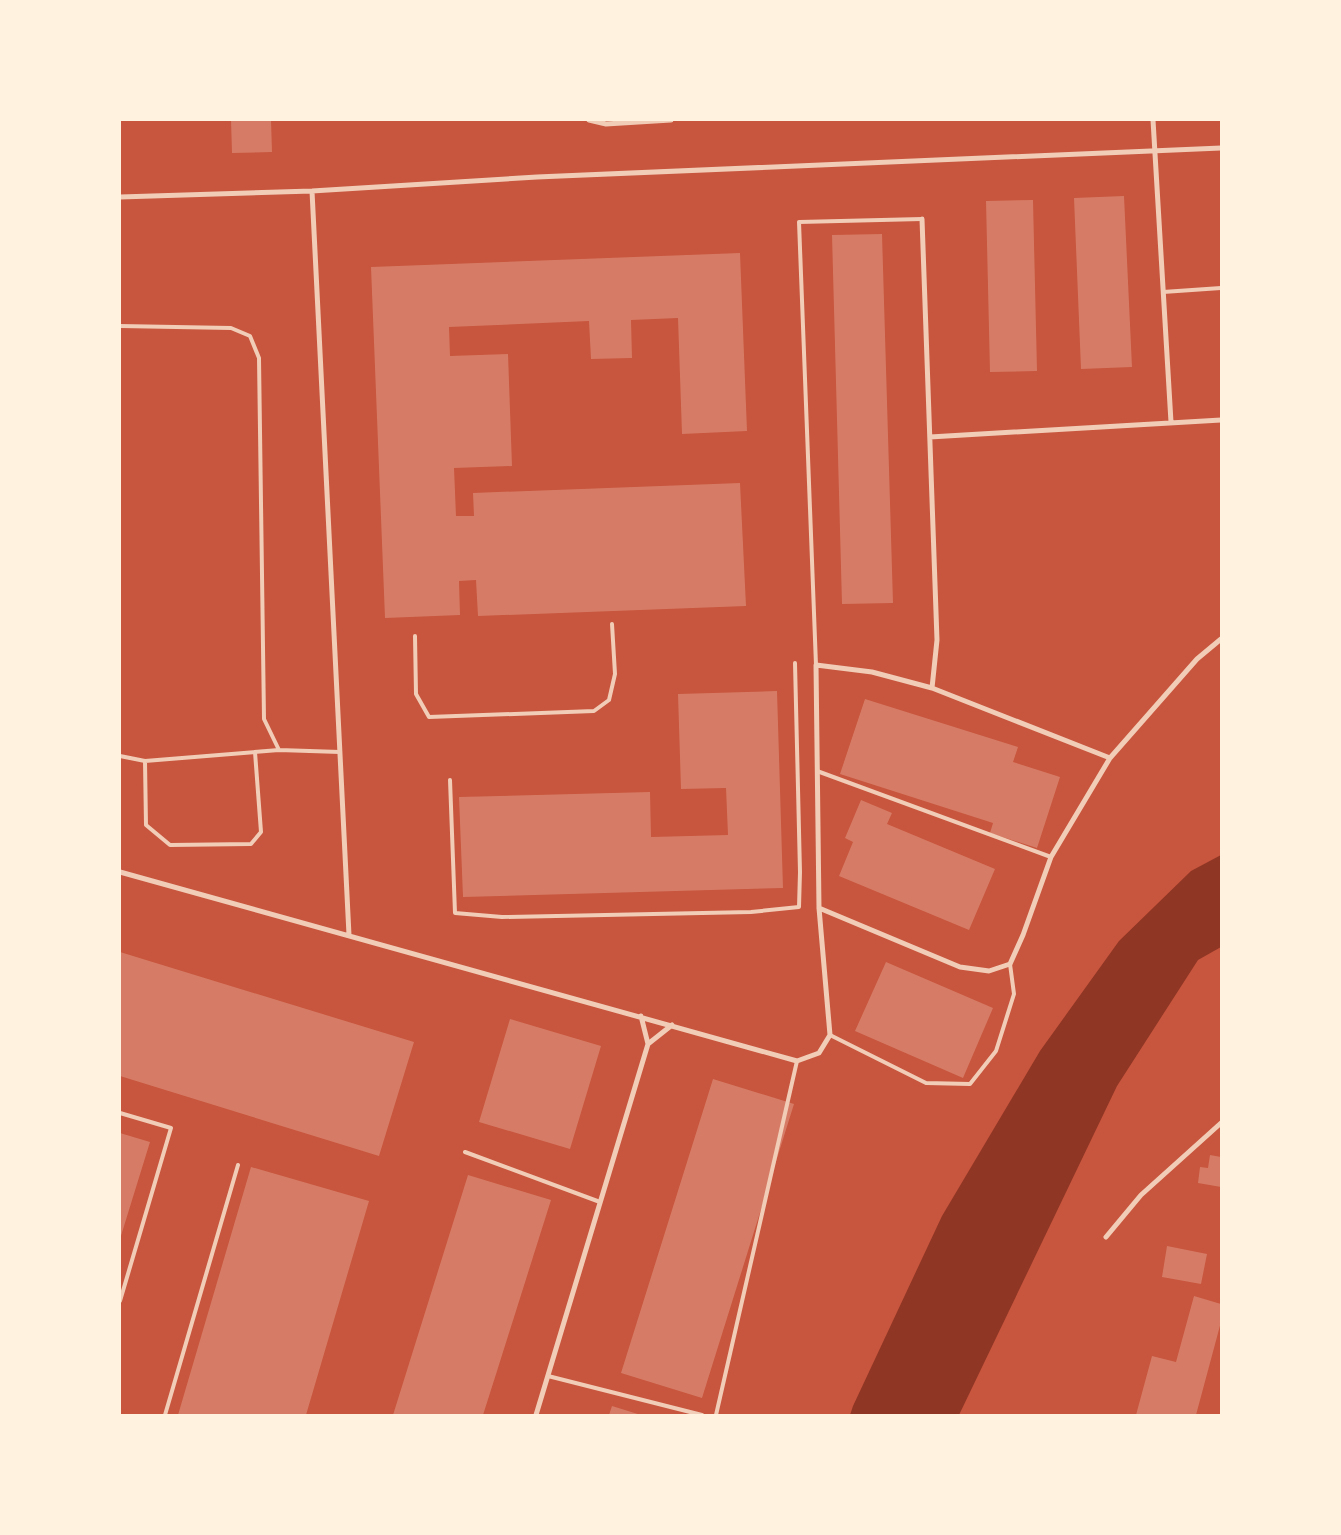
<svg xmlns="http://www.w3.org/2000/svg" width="1341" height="1535" font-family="Bitter,serif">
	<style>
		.water { fill: #8f3625 }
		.building { fill: #d67c66 }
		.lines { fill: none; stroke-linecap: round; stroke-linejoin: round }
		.service { stroke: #f1ccb7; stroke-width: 4 }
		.minor { stroke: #f1ccb7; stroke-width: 5 }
	</style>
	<rect width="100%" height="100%" fill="#c8553d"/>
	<path class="water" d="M1221,855V947L1198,960L1117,1086L959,1415H850L853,1406L942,1216L1040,1051L1119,941L1191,871Z"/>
	<path class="building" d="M231,120H271L272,152L232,153Z
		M1124,196L1132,367L1081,369L1074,198Z
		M1033,200L1037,371L990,372L986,201Z
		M882,234L893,603L842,604L832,235Z
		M740,253L747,431L682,434L678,318L631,320L632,358L591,359L589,321L449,327L450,356L508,354L512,466L454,468L456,516H474L473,493L740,483L746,606L478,616L476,580L459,581L460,615L385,618L371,267Z
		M777,691L783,888L463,897L459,797L650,792L651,837L728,835L726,788L681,789L678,694Z
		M865,699L1018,747L1013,762L1060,777L1037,848L990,833L993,823L840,774Z
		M861,800L892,813L887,824L995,869L969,930L839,876L853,842L845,838Z
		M120,952L414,1042L379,1156L120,1076Z
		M886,962L993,1008L963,1078L855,1031Z
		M510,1019L601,1046L570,1149L479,1122Z
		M713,1079L794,1104L702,1398L621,1373Z
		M120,1133L150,1142L120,1239Z
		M1210,1155L1221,1157V1187L1198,1183L1200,1167L1208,1168Z
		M251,1167L369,1201L306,1415H178Z
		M468,1175L551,1200L497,1371L483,1415H393Z
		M1167,1246L1207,1254L1201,1284L1162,1277Z
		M1194,1296L1221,1304V1322L1196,1415H1136L1152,1356L1176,1362Z
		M612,1406L641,1415H609Z"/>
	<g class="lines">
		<path class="service" d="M1163,292L1221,288
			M120,326L231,328L250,336L259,358L264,719L279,750
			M415,636L416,694L429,717L594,711L609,700L615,674L612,624
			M816,665L799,222L922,219
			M120,756L145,761L279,750L340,752
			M145,761L146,825L170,845L251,844L261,832L255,752
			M817,771L1051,857
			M450,780L455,913L502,917L751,912L799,907L800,872L795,663
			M830,1035L926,1083L970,1084L996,1051L1014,994L1010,964
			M120,1113L171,1128L120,1301
			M465,1152L600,1202
			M548,1376L702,1415
			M165,1415L238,1165
			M716,1415L797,1061"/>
		<path class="minor" d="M589,120L606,124L671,120
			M1153,120L1171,422
			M312,191L349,935
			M120,197L312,191L537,177L1221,148
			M930,437L1221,420
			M1110,758L1197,659L1221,639
			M120,872L797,1061L819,1053L830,1035L819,908L816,665L872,672L932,688L937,640L922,219
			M819,908L960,967L989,971L1010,964L1023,935L1051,857L1110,758L932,688
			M648,1044L672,1025
			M1106,1237L1141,1195L1221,1123
			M536,1415L648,1044L641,1016"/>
	</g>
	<rect width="1341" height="1535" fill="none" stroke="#fff3e0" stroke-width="242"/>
</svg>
